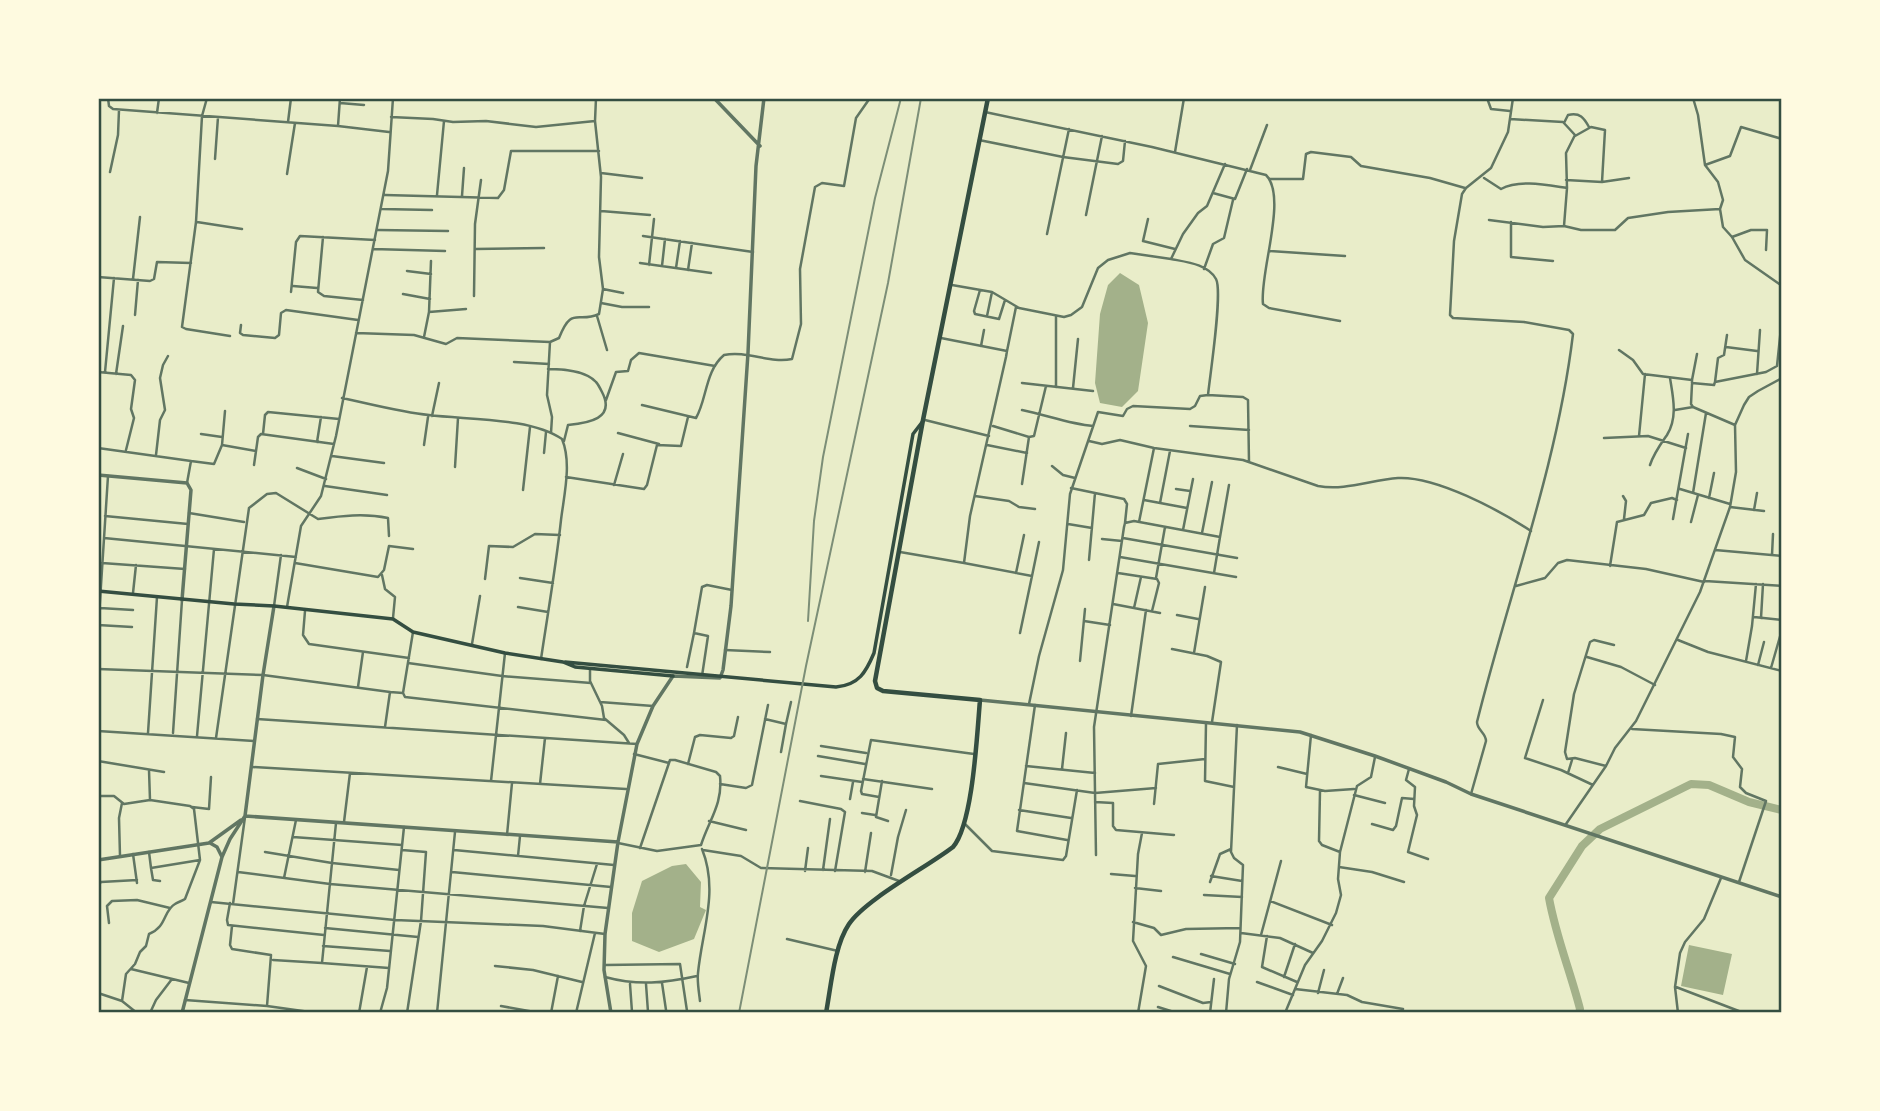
<svg xmlns="http://www.w3.org/2000/svg" width="1880" height="1111" font-family="Commissioner,sans-serif">
	<style>
		.water { fill: #a3b18a }
		.lines { fill: none; stroke-linecap: round; stroke-linejoin: round }
		.river { stroke: #a3b18a; stroke-width: 8 }
		.minor { stroke: #617663; stroke-width: 2.5 }
		.tertiary { stroke: #617663; stroke-width: 3.5 }
		.secondary { stroke: #344e41; stroke-width: 3.5 }
		.trunk { stroke: #344e41; stroke-width: 4.5 }
		.rail { stroke: #7c8e77; stroke-width: 2 }
		.neatline { fill: none; stroke: #344e41; stroke-width: 2.5 }
	</style>
	<rect width="100%" height="100%" fill="#e9edc9"/>
	<path class="water" d="M1120,273L1139,285L1148,323L1138,391L1122,407L1100,403L1095,383L1100,314L1108,285Z
		M686,864L701,882L700,907L706,910L694,939L659,952L632,941V913L642,881L672,866Z
		M1689,945L1732,954L1723,995L1681,986Z"/>
	<g class="lines">
		<path class="river" d="M1579,1013L1580,1009C1570,970 1556,937 1549,898L1582,846L1600,829L1691,784L1709,785L1749,802L1782,810"/>
		<path class="minor" d="M108,98L109,106L113,109L338,126L389,132
			M207,98L202,116L196,222L182,327L186,329L230,336
			M1487,98L1491,109L1510,111
			M1693,98L1698,115L1705,165L1718,182L1723,200L1720,209L1723,227L1732,237L1745,260L1782,286
			M340,103L364,105
			M985,112L1152,147L1266,175C1288,197 1259,274 1263,304L1269,308L1340,321
			M157,113L159,98
			M391,117L433,119L453,122L486,121L536,127L595,121
			M1510,119L1563,122L1575,135L1566,153L1567,188L1564,226
			M288,122L291,98
			M1564,123L1568,115C1580,112 1584,118 1589,127
			M338,126L340,98
			M1575,136L1591,127L1605,130L1602,182
			M979,140L1063,157L1118,164L1123,161L1125,141
			M1175,152L1184,98
			M215,159L218,117
			M1705,165L1730,156L1741,127L1782,139
			M1250,170L1267,125
			M110,172L118,135L119,110
			M601,173L642,178
			M287,174L295,123
			M1484,178L1501,189C1519,179 1547,185 1567,188
			M1270,179H1303L1306,154L1311,152L1351,157L1361,166L1430,178L1465,188
			M1566,180L1602,182L1629,178
			M1213,193L1235,199L1247,169
			M385,195L498,198L504,190L511,151H599
			M437,195L444,121
			M462,196L464,168
			M382,209L432,210
			M601,211L650,215
			M1086,215L1102,136
			M1148,219L1143,241L1175,249
			M1489,220L1543,227L1564,226L1581,230H1615L1628,218L1668,212L1720,209
			M197,222L242,229
			M1511,222V257L1553,261
			M378,230L448,231
			M1047,234L1069,129
			M643,236L753,252
			M323,237L318,292L324,296L363,300
			M1732,237L1751,230H1767L1766,250
			M373,249L445,251
			M475,249L544,248
			M1269,251L1345,256
			M640,263L711,273
			M649,265L654,219
			M662,266L665,239
			M676,268L680,241
			M1204,269L1213,244L1224,238L1233,200
			M688,270L692,243
			M407,271L431,274
			M98,277L150,281L154,279L157,262L191,263
			M133,279L140,217
			M952,285L992,292L1019,308L1064,317L1071,315L1082,307L1098,268L1108,260L1130,253L1171,259L1183,234L1198,213L1207,206L1225,164
			M293,286L317,288
			M603,289L623,293
			M980,290L974,311L975,314L999,319L1005,300
			M291,292L296,242L300,236L375,240
			M403,294L430,299
			M474,296L475,224L481,180
			M601,303L622,307H649
			M429,312L466,309
			M135,315L138,280
			M597,316L607,350
			M987,316L992,292
			M1056,317V387
			M241,325L240,333L243,335L275,338L279,335L281,313L286,310L358,320
			M356,333L414,335L446,344L457,338L550,342L559,338C572,305 577,324 599,314L603,289L599,257L601,177L595,121L596,98
			M424,337L429,312L431,261
			M550,342L547,395L552,417L551,433
			M981,346L984,330
			M1726,347L1757,351
			M1619,350L1633,360L1643,374L1692,380V383L1714,385L1715,382L1766,372L1777,366L1782,318
			M1007,351L1016,307
			M514,362L549,364
			M548,369C562,369 586,371 596,382C597,383 601,390 602,392C616,419 588,423 568,425L564,441
			M98,372L131,375L135,380L131,409L134,418L126,450
			M105,372L114,278
			M116,374L123,326
			M1757,374L1760,330
			M1692,380L1697,354
			M1715,382L1718,358L1724,355L1727,335
			M1022,383L1093,391
			M1692,384L1691,404L1693,407L1735,425
			M1073,388L1078,339
			M1208,395L1243,397L1248,400L1249,462
			M342,398C371,404 400,412 429,415C467,420 530,417 562,439C572,463 564,495 561,520C556,566 548,612 541,659
			M606,400L616,372L628,371L631,360L639,353L715,366
			M642,405L696,418C707,399 705,371 724,355C747,350 770,364 792,359L801,324L800,269L815,187L822,183L844,186L856,118L870,98
			M1022,410C1047,415 1069,424 1093,426
			M1675,410L1693,407
			M432,416L439,383
			M925,420L989,436
			M993,426L1029,437L1034,436L1046,386
			M1190,426L1249,430
			M618,433L659,444
			M201,434L222,437
			M263,434L265,415L268,412L339,419
			M1639,436L1645,374
			M1604,438L1648,436L1686,448
			M1089,441L1102,444L1120,440L1154,448L1243,460L1318,486C1345,491 1371,480 1398,478C1436,476 1499,510 1531,531
			M317,442L321,417
			M222,445L225,411
			M424,445L428,417
			M987,445L1027,453
			M98,448L191,461
			M544,453L546,432
			M156,455L160,420L165,410L160,378L163,365L168,356
			M332,456L384,463
			M254,465L256,451
			M1650,465C1654,453 1660,445 1667,435C1678,417 1673,397 1670,378
			M1052,466L1063,475L1075,478
			M455,467L458,418
			M297,468L326,479
			M566,477L644,489L647,485L657,445L681,446L688,417
			M187,483L191,461L214,464L222,445L256,451L258,437L261,434L334,444
			M1022,484L1029,437
			M614,485L623,454
			M325,486L387,495
			M1071,488L1124,499L1127,504L1125,523
			M1176,489L1190,491
			M1680,489L1730,504
			M523,490L530,427
			M1693,493L1706,413
			M975,496L1009,501L1019,507L1035,509
			M1623,496L1626,501L1624,519
			M1709,498L1714,473
			M1144,500L1187,508
			M1160,503L1170,451
			M1730,507L1764,511
			M1754,510L1757,493
			M189,513L244,522
			M105,516L188,524
			M1673,519L1688,434
			M1139,522L1154,448
			M1691,522L1698,495
			M1068,524L1092,528
			M1183,530L1193,479
			M1202,533L1212,482
			M104,538L296,557
			M1123,538L1237,558
			M1102,539L1122,541
			M1715,550L1782,556
			M900,552L964,563L970,516L1006,357L1007,351L941,338
			M1772,555L1773,534
			M1120,557L1236,577
			M1089,560L1095,493
			M102,563L185,569
			M295,563L378,577L384,570L389,546L413,549
			M964,563L1032,576L1020,633
			M1610,566L1617,522L1644,515L1651,503L1672,498L1677,500
			M1016,573L1024,535
			M1118,573L1157,579L1159,583L1152,611
			M1214,573L1220,537
			M382,575L385,589L395,597L393,618
			M1032,576L1039,542
			M520,578L553,583
			M1156,578L1165,527
			M485,579L489,546L513,547L535,534L560,535
			M1705,581L1782,586
			M1516,586L1545,578L1558,563L1567,560L1646,569L1704,582
			M133,593L136,565
			M1113,604L1160,613
			M274,606L281,555
			M287,607L301,526L321,496L336,436L388,171L393,98
			M518,607L548,612
			M100,608L133,610
			M1134,608L1141,577
			M305,611L303,635L309,644L409,658
			M1177,615L1198,619
			M1754,617L1782,620
			M1761,618L1763,584
			M1084,621L1110,625
			M98,625L132,627
			M98,632L108,476
			M413,632L403,693L405,697L606,720
			M1678,640L1708,652L1782,671
			M472,644L480,596
			M1172,649L1207,656L1221,662L1212,722
			M725,650L770,652
			M1194,653L1205,587
			M1587,657L1621,667L1655,685
			M1080,661L1085,609
			M1746,661L1752,626L1756,584
			M408,663L502,676L591,683
			M1758,665L1764,642
			M687,667L694,633
			M1771,668L1781,633
			M98,669L263,675L390,692L385,727
			M590,669V681L602,706L604,718L624,735L629,743
			M702,676L708,636L694,633L702,587L707,585L732,590
			M358,687L363,652
			M390,692L403,693
			M1543,700L1525,758L1561,770L1593,785
			M600,702L653,706
			M1029,704L1039,656L1063,570L1070,494L1098,412L1123,416L1127,409L1133,406L1190,409L1195,406L1200,396L1208,395C1210,375 1223,292 1216,279C1208,264 1186,262 1171,259
			M1035,705L1017,831L1067,840
			M1131,716L1146,610
			M257,719L637,744
			M765,719L786,724L791,702
			M1206,723L1205,781L1234,787
			M1632,729L1721,734L1735,737L1733,757L1742,769L1740,787L1746,793L1766,801L1739,882
			M98,731L254,741
			M148,733L157,597
			M173,733L182,600
			M1311,735L1306,787L1325,791L1354,789
			M197,736L214,549
			M216,738L249,508L267,494L276,493L318,519C341,516 364,513 388,518L389,536
			M821,746L866,753
			M781,752L786,724
			M634,754L669,763L640,848
			M818,756L865,764
			M98,761L164,772
			M688,764L695,737L700,735L731,738L734,736L738,717
			M1026,766L1095,773
			M1606,766L1575,758L1567,759L1565,752L1574,694L1590,642L1594,640L1614,645
			M252,767L626,789
			M1278,767L1307,774
			M1062,769L1066,733
			M1409,769L1406,780L1415,787L1414,806L1417,815L1408,852L1428,859
			M1568,773L1572,760
			M821,776L862,782
			M863,779L932,789
			M491,781L505,653
			M882,781L876,817L888,821
			M1024,783L1095,793L1156,788
			M540,784L545,738
			M720,784L746,788L752,785L768,705
			M1320,791L1319,841L1322,845L1340,852
			M1471,794L1486,741C1486,733 1477,730 1477,722C1509,593 1557,467 1573,334L1569,330L1524,322L1453,318L1450,315L1454,241L1462,194L1466,188L1491,168L1508,132L1513,98
			M1354,795L1385,803
			M98,796H114L124,804L150,800
			M879,797L862,794L861,791L871,740L974,754
			M850,799L853,782
			M800,801L841,809L845,812L835,871
			M1095,802L1113,803V826L1116,830L1174,835
			M1154,804L1158,764L1205,759
			M192,807L209,809L211,777
			M1019,810L1071,818
			M862,813L875,815
			M709,821L746,830
			M344,822L350,773
			M336,823L322,963L389,968
			M964,823L992,851L1063,860L1066,856L1077,790
			M1372,824L1393,830L1396,826L1402,798L1414,799
			M1566,824L1606,766L1615,748L1636,721L1700,592L1730,507L1736,472L1735,425L1744,405L1749,397L1758,391L1782,378
			M507,835L512,783
			M293,837L402,845
			M618,843L657,851L701,845C709,820 723,804 720,776L716,772L675,760H670L669,763
			M402,850L426,852L421,921L407,1013
			M454,850L614,865
			M703,850L741,856L761,868L872,871L899,881
			M149,852L151,868L200,860
			M265,852L332,863L399,870
			M133,854L137,883
			M1096,855L1094,727L1124,527L1125,523L1134,521L1220,537L1229,485
			M120,856L119,818L122,803
			M518,856L520,836
			M1339,867L1372,872L1404,882
			M151,868L153,880L160,881
			M823,870L830,819
			M805,871L808,848
			M238,872L330,884L608,908
			M452,872L611,887
			M865,872L871,833
			M1111,874L1135,876
			M891,875L898,837L906,810
			M1211,876L1242,881
			M284,878L296,820
			M1210,882L1220,854L1231,849
			M98,885L101,882L137,880
			M1135,888L1161,891
			M1204,895L1242,897
			M1270,901L1332,925
			M211,902L395,920L543,926L605,934
			M230,903L227,920L228,925L324,935
			M233,904L245,817
			M1133,922L1154,928L1161,935L1186,929L1240,928
			M109,923L107,906L112,901L137,900L170,908
			M232,926L230,945L232,949L271,955L267,1006
			M325,928L418,937
			M580,931L584,906L597,864
			M1241,933L1280,938L1313,953
			M1261,935L1281,861
			M1267,936L1262,967L1297,982
			M787,939L838,951
			M323,946L390,951
			M1201,954L1235,964
			M1173,957L1230,974
			M273,960L322,963
			M605,965L680,964L687,1011
			M495,966L533,970L582,982
			M131,969L189,983
			M605,977C638,986 665,983 697,976
			M1284,977L1295,944
			M1257,982L1293,995
			M662,983L666,1010
			M630,984L632,1012
			M646,984L648,1012
			M1159,986L1203,1003L1211,1002
			M1676,987L1744,1013
			M1295,989L1347,995L1362,1002L1403,1009
			M98,993L122,1001L137,1013
			M1318,993L1324,970
			M1337,994L1343,978
			M185,1000L267,1006L317,1013
			M122,1001L126,974L135,964L140,952L146,946L149,934C167,927 163,911 175,904C178,902 182,901 185,899L200,860L194,809L190,806L150,800L149,770
			M700,1001C699,992 697,982 698,973C702,931 719,891 702,849
			M501,1006L540,1013
			M1158,1007L1177,1013
			M150,1013L156,1000L172,979
			M359,1013L367,967
			M380,1013L387,988L404,827
			M437,1013L455,832
			M551,1013L558,976
			M576,1013L595,933
			M1138,1013L1146,966L1133,941L1138,854L1142,833
			M1210,1013L1214,979
			M1226,1013L1229,979L1240,942L1243,865L1234,858L1231,852L1237,725
			M1285,1013L1305,965L1322,941L1336,913L1341,895L1338,879L1340,852L1357,786L1371,777L1375,757
			M1678,1013L1675,987L1680,953L1685,942L1704,919L1721,878"/>
		<path class="tertiary" d="M714,98L760,146
			M98,475L187,483L191,490L182,600
			M980,700L1300,732L1375,756L1446,782L1471,794L1782,897
			M245,816L618,842L637,744L653,706L673,676L720,678L723,670L731,606L748,353L756,166L764,98
			M210,843L217,847L222,857
			M98,860L209,843L241,820
			M182,1013L222,857L230,839L245,816L263,675L274,606
			M611,1013L604,970L605,934L618,842"/>
		<path class="secondary" d="M98,591L234,604L274,606L393,619L413,632L505,653L563,662L575,667L673,676
			M565,662L836,687C859,685 866,672 874,653L913,434L923,421"/>
		<path class="trunk" d="M826,1013C831,987 834,946 849,924C866,899 927,867 953,847C973,824 977,734 980,700L883,691L877,688L875,681L923,420L988,98"/>
		<path class="rail" d="M808,621L814,521L823,457L875,198L901,98
			M739,1013L806,666L888,283L921,98"/>
	</g>
	<rect width="1880" height="1111" fill="none" stroke="#fefae0" stroke-width="200"/>
	<rect x="100" y="100" width="1680" height="911" class="neatline"/>
</svg>
